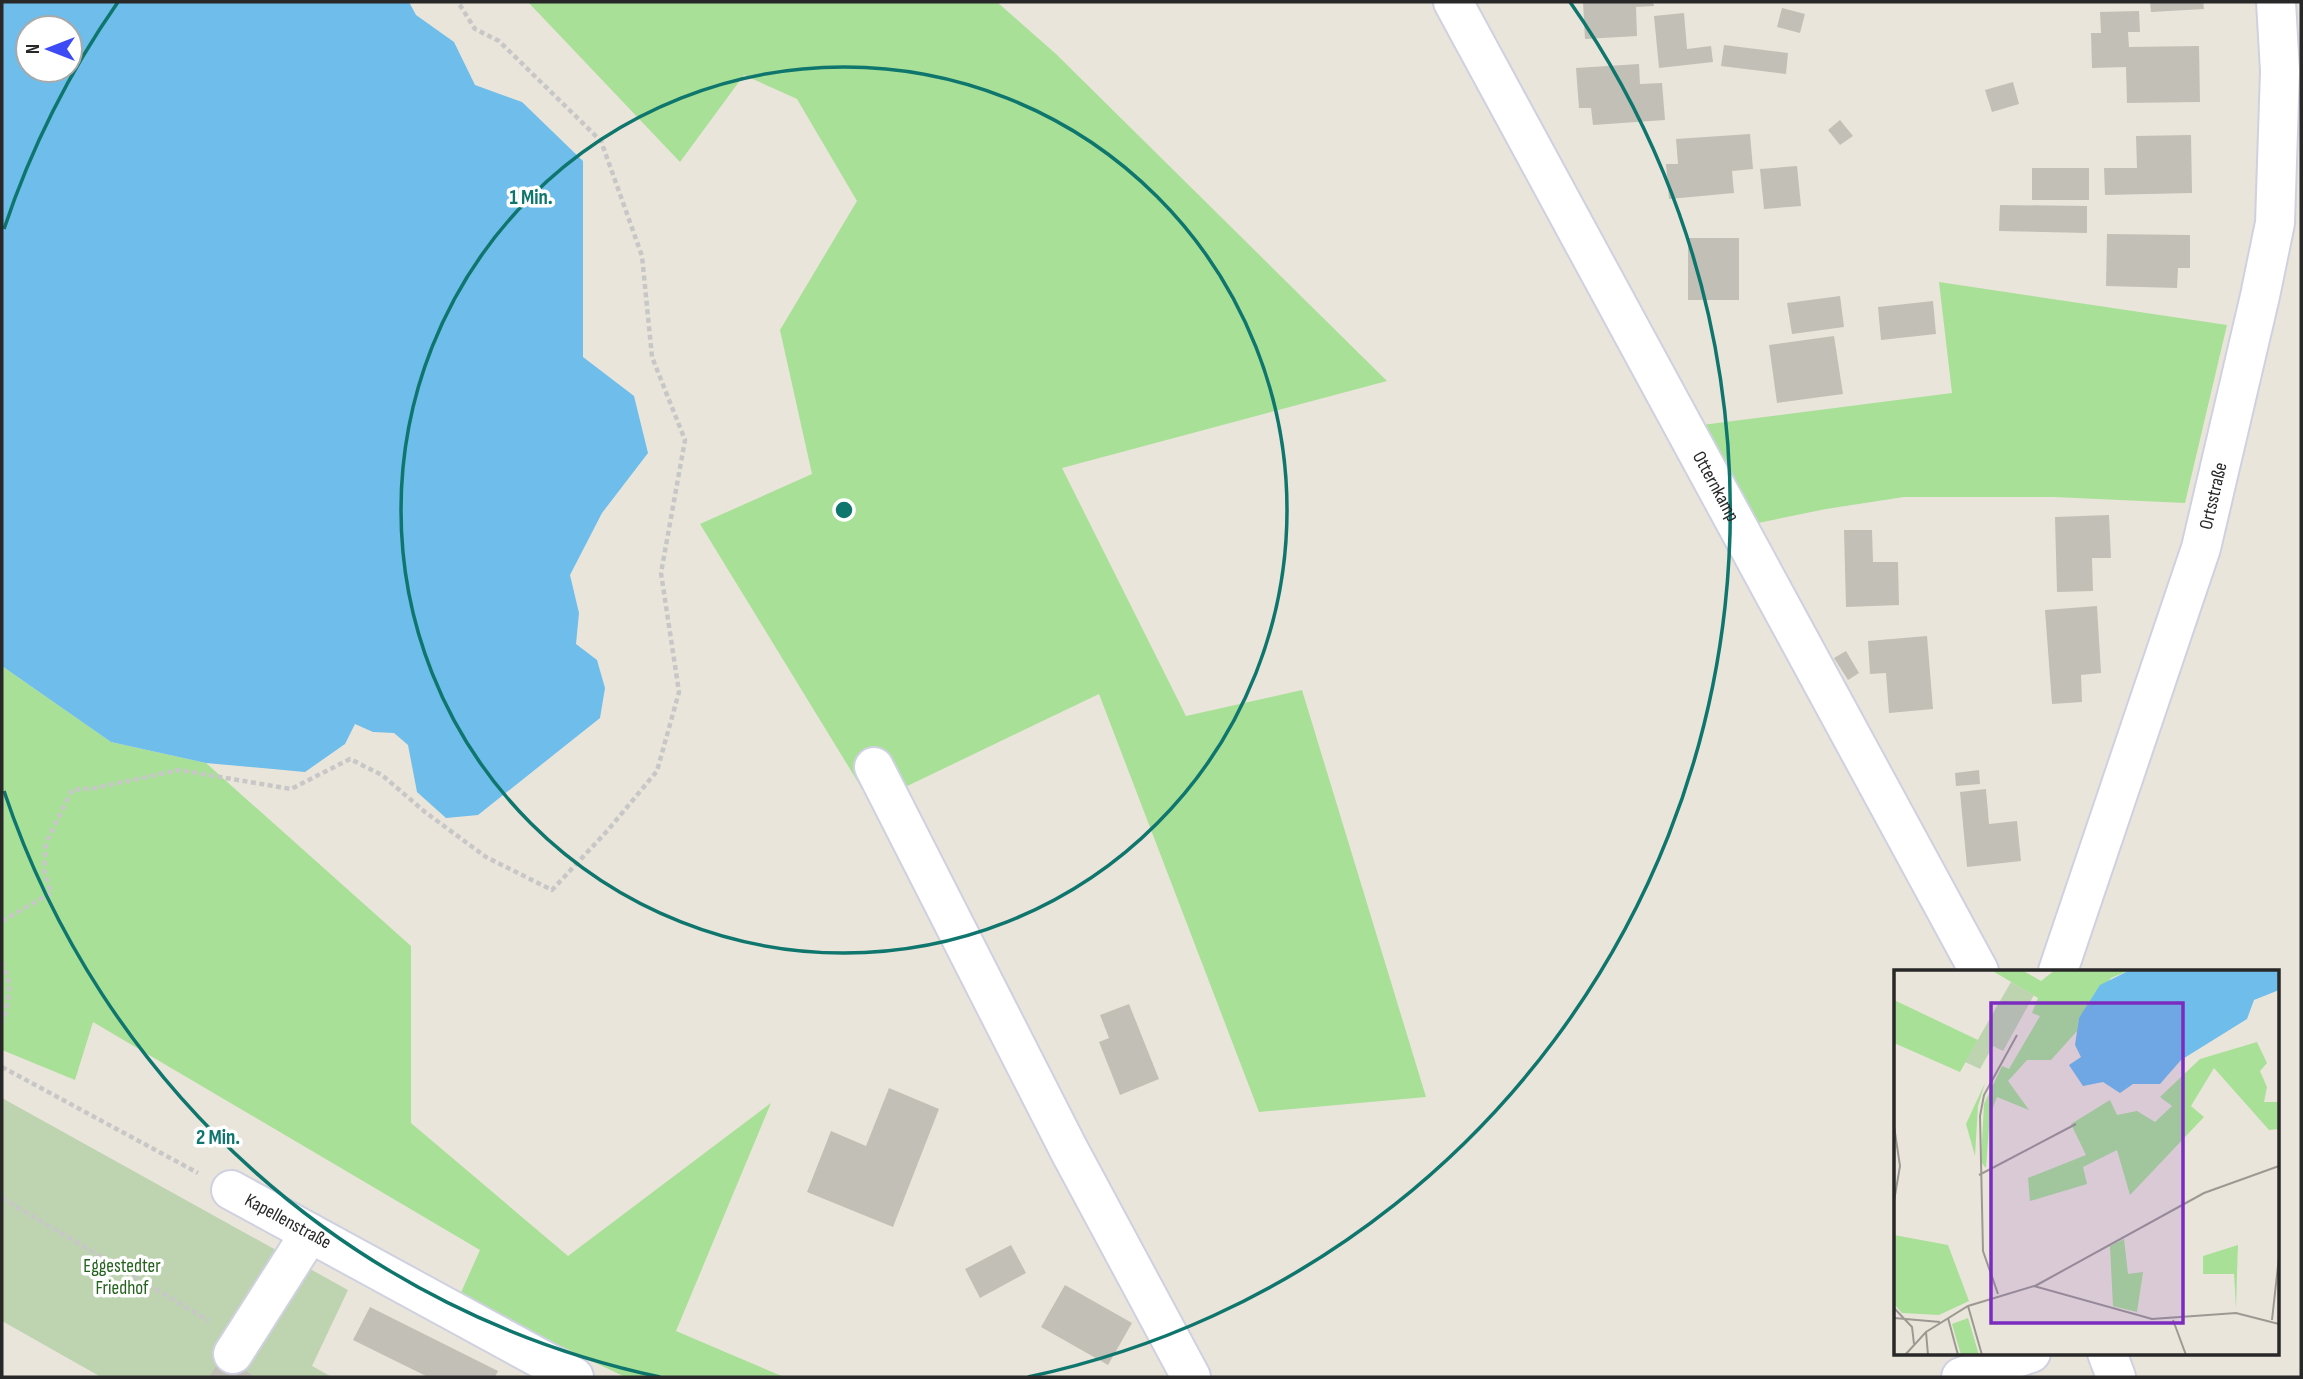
<svg xmlns="http://www.w3.org/2000/svg" width="2303" height="1379" font-family="'Sofia Sans Condensed',sans-serif">
	<style>
		.green { fill: #a8e097 }
		.cemetery { fill: #bed4b1 }
		.water { fill: #6ebdeb; fill-rule: evenodd }
		.building { fill: #c2bfb7 }
		.lines { fill: none; stroke-linecap: round; stroke-linejoin: round }
		.minor-casing { stroke: #cfd1e1; stroke-width: 42 }
		.path { stroke: #c7c7c7; stroke-width: 4.5; stroke-dasharray: 5 3.5; stroke-linecap: butt }
		.minor { stroke: #fff; stroke-width: 38 }
		.ring { fill: none; stroke: #0f766e; stroke-width: 3.5 }
		.labels { text-anchor: middle; dominant-baseline: central; stroke-width: 7; stroke-linejoin: round; paint-order: stroke }
		.street-label { font-size: 19px; fill: #282828; stroke: #fff }
		.park-label { font-size: 19px; fill: #22621b; stroke: #fff }
		.inset-road { fill: none; stroke: #9c9993; stroke-width: 2 }
		.view { fill: #7b2cbf; fill-opacity: 0.15; stroke: #7b2cbf; stroke-width: 3.5 }
		.inset-edge { fill: none; stroke: #282828; stroke-width: 3.5 }
		.centre { fill: #0f766e; stroke: #fff; stroke-width: 3.5 }
		.ring-label { font-size: 21px; text-anchor: middle; font-weight: bold; fill: #0f766e; stroke: #fff; stroke-width: 7; stroke-linejoin: round; paint-order: stroke }
	</style>
	<rect width="100%" height="100%" fill="#eae5da"/>
	<path class="green" d="M528,2H997L1056,54L1387,381L1062,468L1186,716L1302,690L1426,1097L1259,1112L1099,694L901,789L872,805L700,524L812,474L780,330L857,201L797,99L744,75L680,162Z
		M1939,282L2227,325L2185,503L2054,497H1904L1826,509L1753,524L1702,425L1952,393Z
		M2,666L111,742L206,763L411,946V1123L568,1256L771,1103L676,1331L784,1377H625L459,1297L480,1250L93,1022L75,1080L2,1050Z"/>
	<path class="cemetery" d="M2,1098L348,1290L312,1366L332,1377H101L2,1321Z"/>
	<path class="water" d="M2,2H409L416,15L454,42L475,85L522,102L583,161V357L634,396L648,453L602,513L570,575L579,613L576,644L597,660L605,688L600,718L478,815L446,818L417,792L408,745L394,733L373,732L355,724L345,744L305,772L206,763L111,742L2,666ZM28,28H70V70H28Z"/>
	<path class="building" d="M1583,2H1653L1654,6L1636,7L1637,36L1585,39Z
		M2150,2H2203L2204,9L2151,12Z
		M1782,8L1805,14L1800,33L1777,27Z
		M2139,11L2140,32H2128L2129,47L2199,46L2200,102L2127,103L2126,67L2092,68L2091,33H2101L2100,12Z
		M1684,13L1687,49L1711,46L1713,62L1659,68L1654,16Z
		M1724,45L1788,53L1786,74L1721,66Z
		M1639,64L1640,84L1662,83L1665,120L1593,125L1591,108H1579L1576,68Z
		M2013,82L2019,104L1992,112L1985,90Z
		M1840,120L1853,136L1840,145L1828,130Z
		M1750,134L1753,169L1732,171L1734,193L1669,199L1666,164H1678L1676,139Z
		M2191,135L2192,193L2105,195L2104,168H2137L2136,136Z
		M1797,166L1801,206L1764,209L1760,169Z
		M2032,168H2089V200H2032Z
		M2000,205L2087,206V233L1999,231Z
		M2107,234L2190,235V268H2178L2177,288L2106,286Z
		M1688,238H1739V300H1688Z
		M1840,296L1844,327L1792,334L1787,303Z
		M1933,301L1936,334L1881,340L1878,307Z
		M1834,336L1843,394L1777,403L1769,345Z
		M2109,515L2111,558H2092L2093,591L2057,592L2055,517Z
		M1844,530H1872L1873,562H1898L1899,605L1846,607Z
		M2097,606L2101,673L2081,675L2082,702L2052,704L2045,610Z
		M1927,636L1933,709L1889,713L1886,673L1870,674L1868,641Z
		M1846,651L1859,673L1848,680L1834,658Z
		M1979,770L1980,784L1956,786L1955,773Z
		M1986,789L1989,824L2017,821L2021,861L1967,867L1960,792Z
		M1129,1004L1159,1079L1120,1095L1099,1042L1109,1038L1100,1015Z
		M889,1088L939,1109L893,1227L807,1192L831,1131L866,1146Z
		M1011,1245L1026,1273L980,1298L965,1269Z
		M1065,1285L1132,1323L1108,1365L1041,1327Z
		M370,1307L498,1371L495,1377H428L353,1340Z
		M223,1356L255,1377H209Z"/>
	<g class="lines">
		<defs>
			<g id="minor">
				<path id="s1" d="M1453,2L1979,971"/>
				<path d="M874,767L1069,1150L1191,1377"/>
				<path id="s2" d="M2058,971L2201,548L2260,296L2275,223L2280,71L2276,2"/>
				<path id="s3" d="M231,1190L574,1377"/>
				<path d="M2107,1353L2116,1377"/>
				<path d="M233,1354L310,1233"/>
				<path d="M1961,1377L2031,1353"/>
			</g>
		</defs>
		<use href="#minor" class="minor-casing"/>
		<path class="path" d="M2,921L51,893L44,870L46,843L72,790L95,788L179,770L291,789L350,759L382,775L425,812L486,857L552,890L608,830L657,771L679,692L661,573L685,440L652,357L642,256L601,141L499,41L475,29L458,2
			M2,962C13,986 10,999 2,1023
			M2,1067L198,1173
			M2,1198L209,1321"/>
		<use href="#minor" class="minor"/>
	</g>
	<g class="ring">
		<circle cx="844" cy="510" r="443"/>
		<path d="M660 1377A886 886 0 0 1 4 791M4 229A886 886 0 0 1 118 2M1570 2A886 886 0 0 1 1028 1377"/>
	</g>
	<g class="labels">
		<g class="street-label">
			<text stroke="none"><textPath href="#s1" startOffset="551">Otternkamp</textPath></text>
			<text stroke="none"><textPath href="#s2" startOffset="500">Ortsstraße</textPath></text>
			<text stroke="none"><textPath href="#s3" startOffset="65">Kapellenstraße</textPath></text>
		</g>
		<g class="park-label">
			<text x="122" y="1266">Eggestedter<tspan x="122" dy="22">Friedhof</tspan></text>
		</g>
	</g>
	<g transform="translate(1894 970)">
		<rect width="385" height="385" fill="#eae5da"/>
		<path d="M97,0H128L147,11L161,0H236L217,8L185,48L183,61L157,90H133L114,111L135,140L103,127L96,145L92,198L87,192L90,134L108,96L115,99L146,46L138,43L144,28ZM0,30L84,70L66,102L0,73ZM363,72L373,93L366,101L373,117L370,132H385V159L375,160L320,98L297,136L310,147L236,225L223,180L189,197L193,214L136,231L134,208L192,185L177,154L216,130L223,145L243,141L261,152L278,136L266,127L306,89ZM91,113L84,136L81,186L72,154ZM0,265L54,275L75,331L45,345L8,343L0,334ZM230,269L234,304L249,302L243,342L219,336L216,276ZM344,275L343,304L342,339L340,304H309V286ZM74,348L85,385H67L58,354Z" fill="#a8e097"/>
		<path d="M117,12L140,25L109,81L99,76L86,99L71,92Z" fill="#bed4b1"/>
		<path d="M236,0H385V20L360,30L353,49L287,90L266,114H239L226,123L209,112L189,116L175,95L187,87L181,75L185,48L206,15Z" fill="#6ebdeb"/>
		<path class="inset-road" d="M0,156L6,196L0,231M85,205L182,154M141,316L310,223L385,196M104,324L89,281L86,146L90,125L123,65M74,336L88,385M0,338L18,357L20,374M0,348L46,352M54,348L64,385M279,350L292,385M378,350L385,287M32,362L34,385M11,385L32,362L74,336L140,316L258,349L342,343L385,354"/>
		<path class="view" d="M97,33H289V353H97Z"/>
		<rect width="385" height="385" class="inset-edge"/>
	</g>
	<circle cx="844" cy="510" r="10" class="centre"/>
	<g class="ring-label">
		<text x="531" y="204">1 Min.</text>
		<text x="218" y="1144">2 Min.</text>
	</g>
	<rect width="2303" height="1379" fill="none" stroke="#282828" stroke-width="7"/>
	<g transform="translate(49 49) rotate(270)"><circle r="33" fill="#ffffff" stroke="#a9a9a9" stroke-width="2"/>
	<path d="M0-5L12 26L0 18L-12 26Z" fill="#3c4bf5"/>
	<text y="-10" font-size="19" font-weight="bold" text-anchor="middle" fill="#282828">N</text>
	</g>
</svg>
